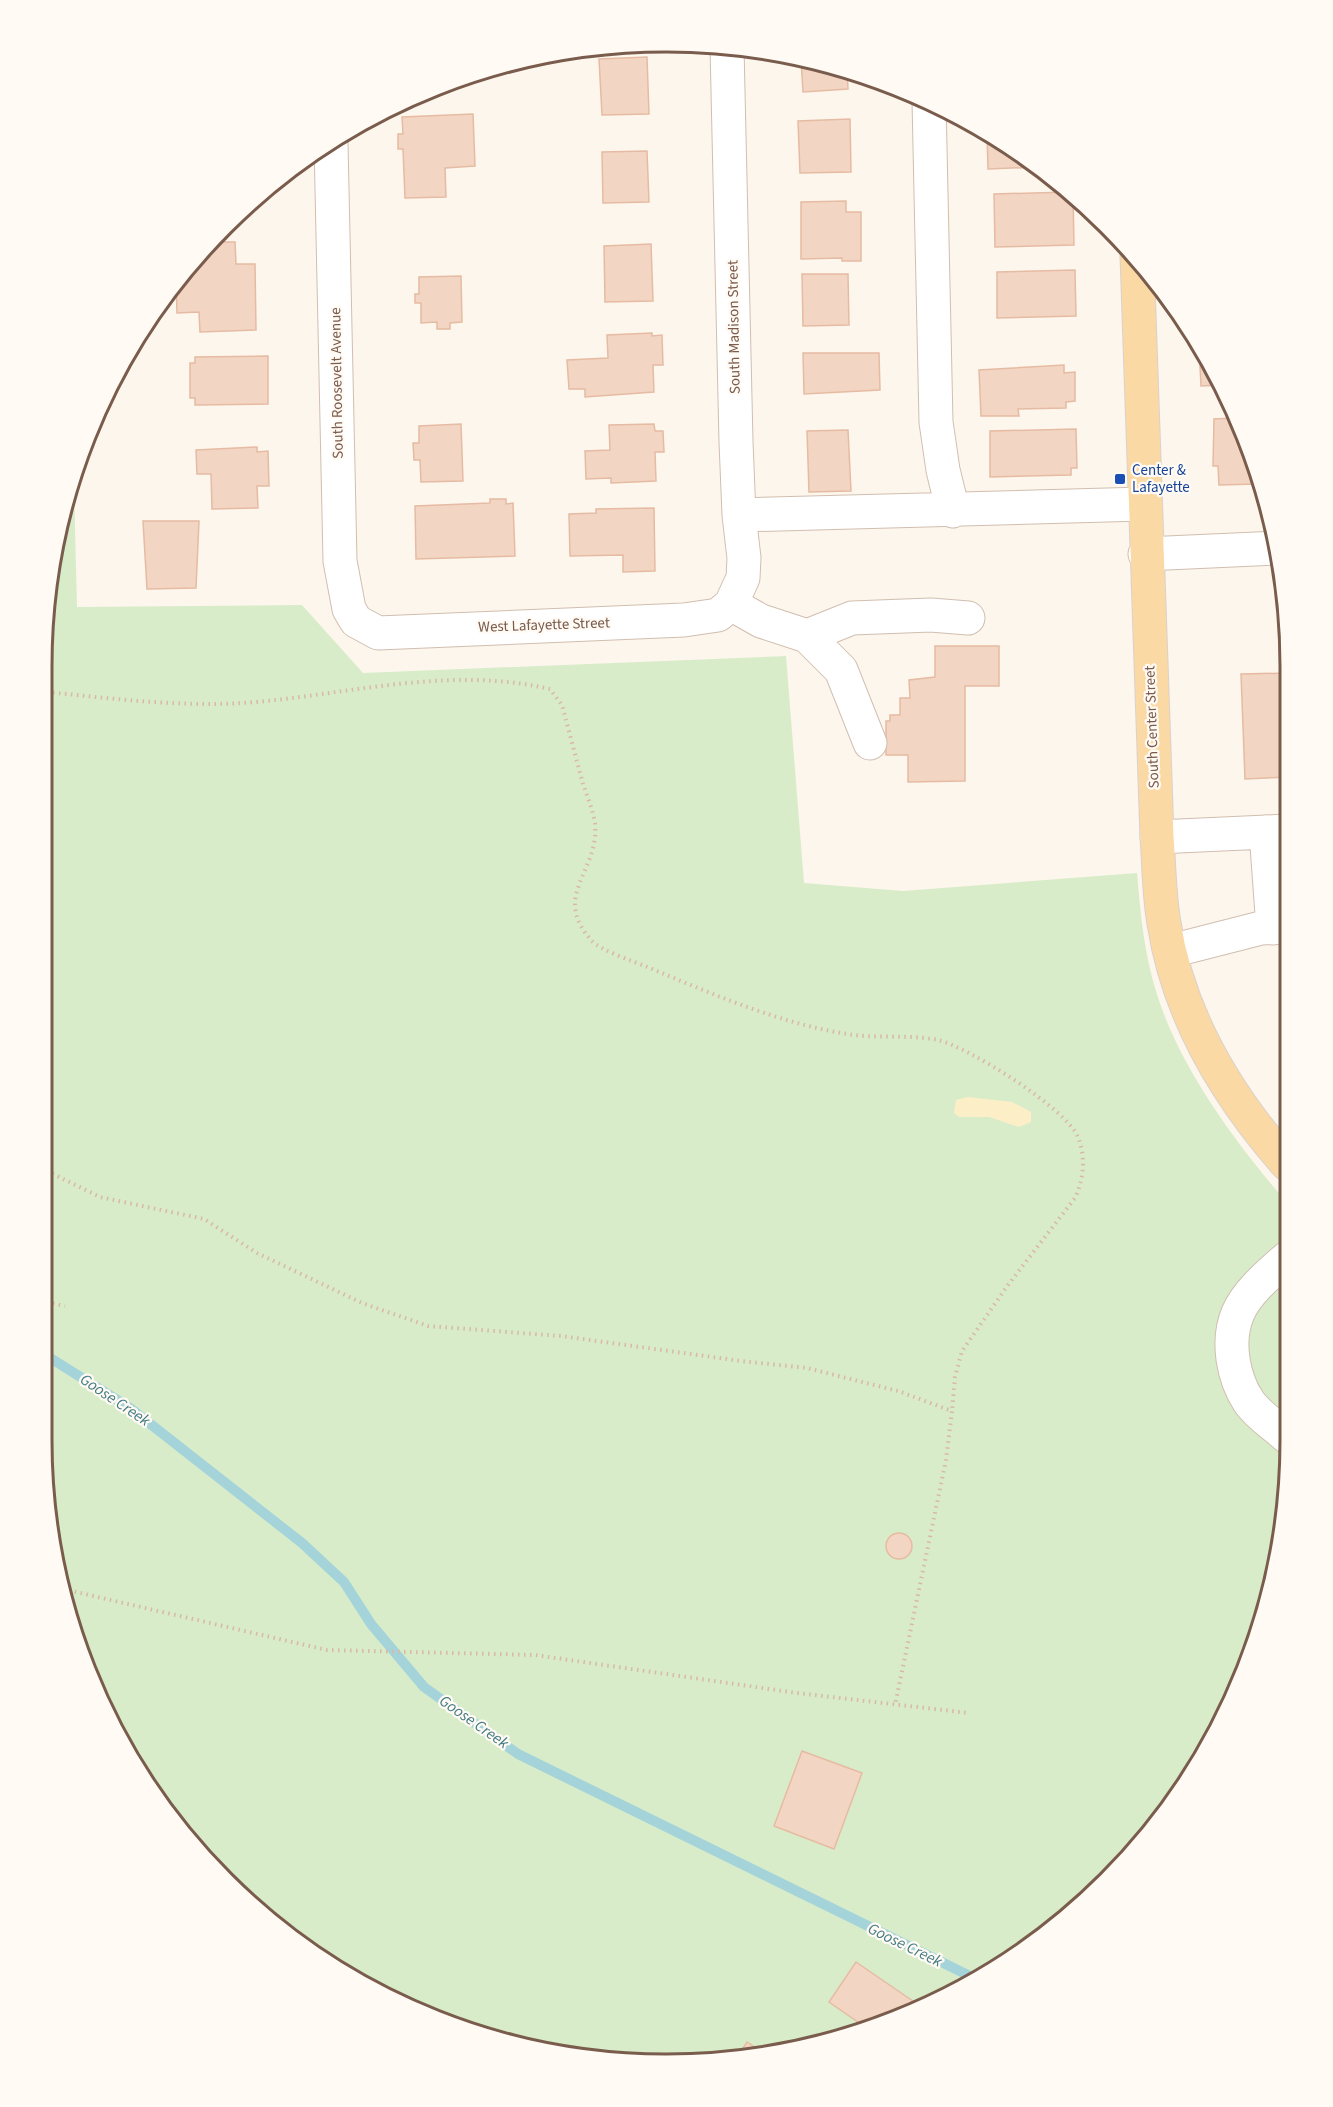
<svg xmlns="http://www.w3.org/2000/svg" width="1333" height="2107" font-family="'Source Sans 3',sans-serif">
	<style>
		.green { fill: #d8ecc9 }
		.sand { fill: #fcefc7 }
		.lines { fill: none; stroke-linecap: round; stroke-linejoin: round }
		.stream { stroke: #a5d3da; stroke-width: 10 }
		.building { fill: #f3d5c3; stroke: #e6bba3; stroke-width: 1.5 }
		.minor-casing { stroke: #d1beb0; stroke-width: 35 }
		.major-casing { stroke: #dad1cd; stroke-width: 35 }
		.path { stroke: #d9b8a5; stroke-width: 4; stroke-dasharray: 1.5 4.5; stroke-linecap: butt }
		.minor { stroke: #fff; stroke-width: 33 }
		.major { stroke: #fbd9a5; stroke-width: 33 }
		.transit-dot { fill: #1a4fb4; stroke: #fffaf3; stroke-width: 2 }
		.labels { text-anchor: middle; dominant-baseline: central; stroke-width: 4.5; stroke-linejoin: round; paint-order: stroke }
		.street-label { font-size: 15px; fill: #7a5c4d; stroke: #fffaf3 }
		.transit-label { font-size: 15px; fill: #164399; stroke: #fffaf3; text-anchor: start }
		.water-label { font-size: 16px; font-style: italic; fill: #437c86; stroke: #fffaf3 }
		.rim { fill: none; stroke: #7a5c4d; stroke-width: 3 }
	</style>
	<rect width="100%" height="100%" fill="#fdf6ec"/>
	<path class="green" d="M74,487L77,607L302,605L363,673L786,656L804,883L903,891L1137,873C1140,908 1143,942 1152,977C1173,1060 1232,1138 1287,1203L1286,1522L1244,1679L1162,1821L1079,1910L1013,1960L942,2001L828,2044L748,2060L626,2064L465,2032L390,2000L287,1936L225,1882L147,1788L75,1641L47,1522V585Z"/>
	<path class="sand" d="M968,1097L1012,1102L1031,1112V1122L1019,1127L989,1117H959L954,1113L956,1100Z"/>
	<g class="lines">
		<path class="stream" d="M47,1356L130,1408L302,1543L344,1582L371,1624L424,1687L518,1754L978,1980"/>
	</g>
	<path class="building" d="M647,57L649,114L602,115L599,59Z
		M801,59L828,63L847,70L848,89L803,92Z
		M473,114L475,166L445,168L446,197L405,198L403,149H398V134H403L402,117Z
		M850,119L851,172L800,173L798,121Z
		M987,134L1040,167L988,169Z
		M647,151L649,202L603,203L602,152Z
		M1069,192L1073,195L1074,245L995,247L994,194Z
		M846,201V212H861V261H842V258L801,259V202Z
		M212,242H235L236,264H255L256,330L200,332L199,312L177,313L176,281Z
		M651,244L653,301L605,302L604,246Z
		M1075,270L1076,316L997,318V272Z
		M802,274H848L849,325L803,326Z
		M461,276L462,322L450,323V329H437V322L421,323V303H415V294H419V277Z
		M652,333V336L662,335L663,365H653L654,392L585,397V389H569L567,360L608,358L607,335Z
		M1199,346L1207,355L1220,385L1201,386Z
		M803,353H879L880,390L804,394Z
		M268,356V404L195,405V398H190V363H195V357Z
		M1064,365V373L1075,372V401L1066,402V408L1018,409L1019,416H981L979,370Z
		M1234,418L1257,474V484L1219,485L1218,466H1213L1214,419Z
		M461,424L463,481L421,482L420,460H414L413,443H419V426Z
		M654,424L655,431H663L664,452H655L656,481L611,483V478L586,479L585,451L610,450L609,425Z
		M1076,429L1077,468H1071V475L990,477V431Z
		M848,430L851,491L809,492L807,431Z
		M257,447V452L268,451L269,486H257L258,508L212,509L211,474H197L196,450Z
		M490,499H506V504L513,503L515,556L416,559L415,506L490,503Z
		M654,508L655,571L623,572V555L570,556L569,514L596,513V509Z
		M143,521H199L196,588L147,589Z
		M935,646H999V686H965V781L908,782V755H886V721H890V715H900V698H910L909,680L935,677Z
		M1289,673V777L1245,779L1241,674Z
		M886 1546a13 13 0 1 1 26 0a13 13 0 1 1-26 0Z
		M802,1751L862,1773L834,1849L774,1826Z
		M856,1962L923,2008L868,2029L829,2002Z
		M747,2042L768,2056L735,2060Z"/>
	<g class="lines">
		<defs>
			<path id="minor" d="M929,101L936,422L943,470L953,511
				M331,142L340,561L349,609L356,621L378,633L684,620L718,615L731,604L743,578L744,558L739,515L736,442L727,47
				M739,515L1144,504
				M1145,554L1277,548
				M731,604L761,621L807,636L852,618L931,615L968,618
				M807,636L841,670L870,743
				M1266,832L1273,928
				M1157,837L1289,831
				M1171,951L1261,928L1288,927
				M1286,1436C1274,1425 1258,1415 1249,1402C1233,1378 1226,1341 1238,1313C1247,1292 1270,1273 1287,1258"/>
			<path id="major" d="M1137,256L1157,837C1159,865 1159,895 1164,923C1178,1015 1227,1096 1287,1164"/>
		</defs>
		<use href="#minor" class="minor-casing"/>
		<use href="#major" class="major-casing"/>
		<path class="path" d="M47,692C117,699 186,708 256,702C355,693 450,666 550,689L562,705C569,731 576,758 583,784C587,796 593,810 595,823C600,872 550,895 592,941C602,951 632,961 645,966C710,993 778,1023 847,1034C877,1039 908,1034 938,1040C968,1047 1066,1108 1078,1137C1086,1158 1084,1178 1075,1198L1008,1285L962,1351L955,1377L952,1411
			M47,1171L100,1197L204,1219L257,1253L362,1303L428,1326L561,1336L741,1361L807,1368L898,1391L952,1411L946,1460L895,1705
			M47,1302L65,1306
			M63,1589L327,1650L535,1655L797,1693L969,1713"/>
		<use href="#minor" class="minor"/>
		<use href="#major" class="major"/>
	</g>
	<rect class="transit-dot" x="1114" y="473" width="12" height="12" rx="3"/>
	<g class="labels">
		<g class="street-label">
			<text transform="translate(734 327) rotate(-91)">South Madison Street</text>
			<text transform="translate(337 383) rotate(-91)">South Roosevelt Avenue</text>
			<text transform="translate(544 625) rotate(-2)">West Lafayette Street</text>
			<text transform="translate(1152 727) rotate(-92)">South Center Street</text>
		</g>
		<g class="transit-label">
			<text x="1132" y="470">Center &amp;<tspan x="1132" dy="17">Lafayette</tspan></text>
		</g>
		<g class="water-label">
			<text transform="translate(115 1400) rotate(34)">Goose Creek</text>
			<text transform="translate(474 1722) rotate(35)">Goose Creek</text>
			<text transform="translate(905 1945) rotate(26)">Goose Creek</text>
		</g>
	</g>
	<path d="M0 0H1333V2107H0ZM666 52H666A614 614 0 0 1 1280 666V1440A614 614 0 0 1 666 2054H666A614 614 0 0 1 52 1440V666A614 614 0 0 1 666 52Z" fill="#fffaf3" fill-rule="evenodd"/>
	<path class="rim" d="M666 52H666A614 614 0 0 1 1280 666V1440A614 614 0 0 1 666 2054H666A614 614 0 0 1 52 1440V666A614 614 0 0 1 666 52Z"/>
</svg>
